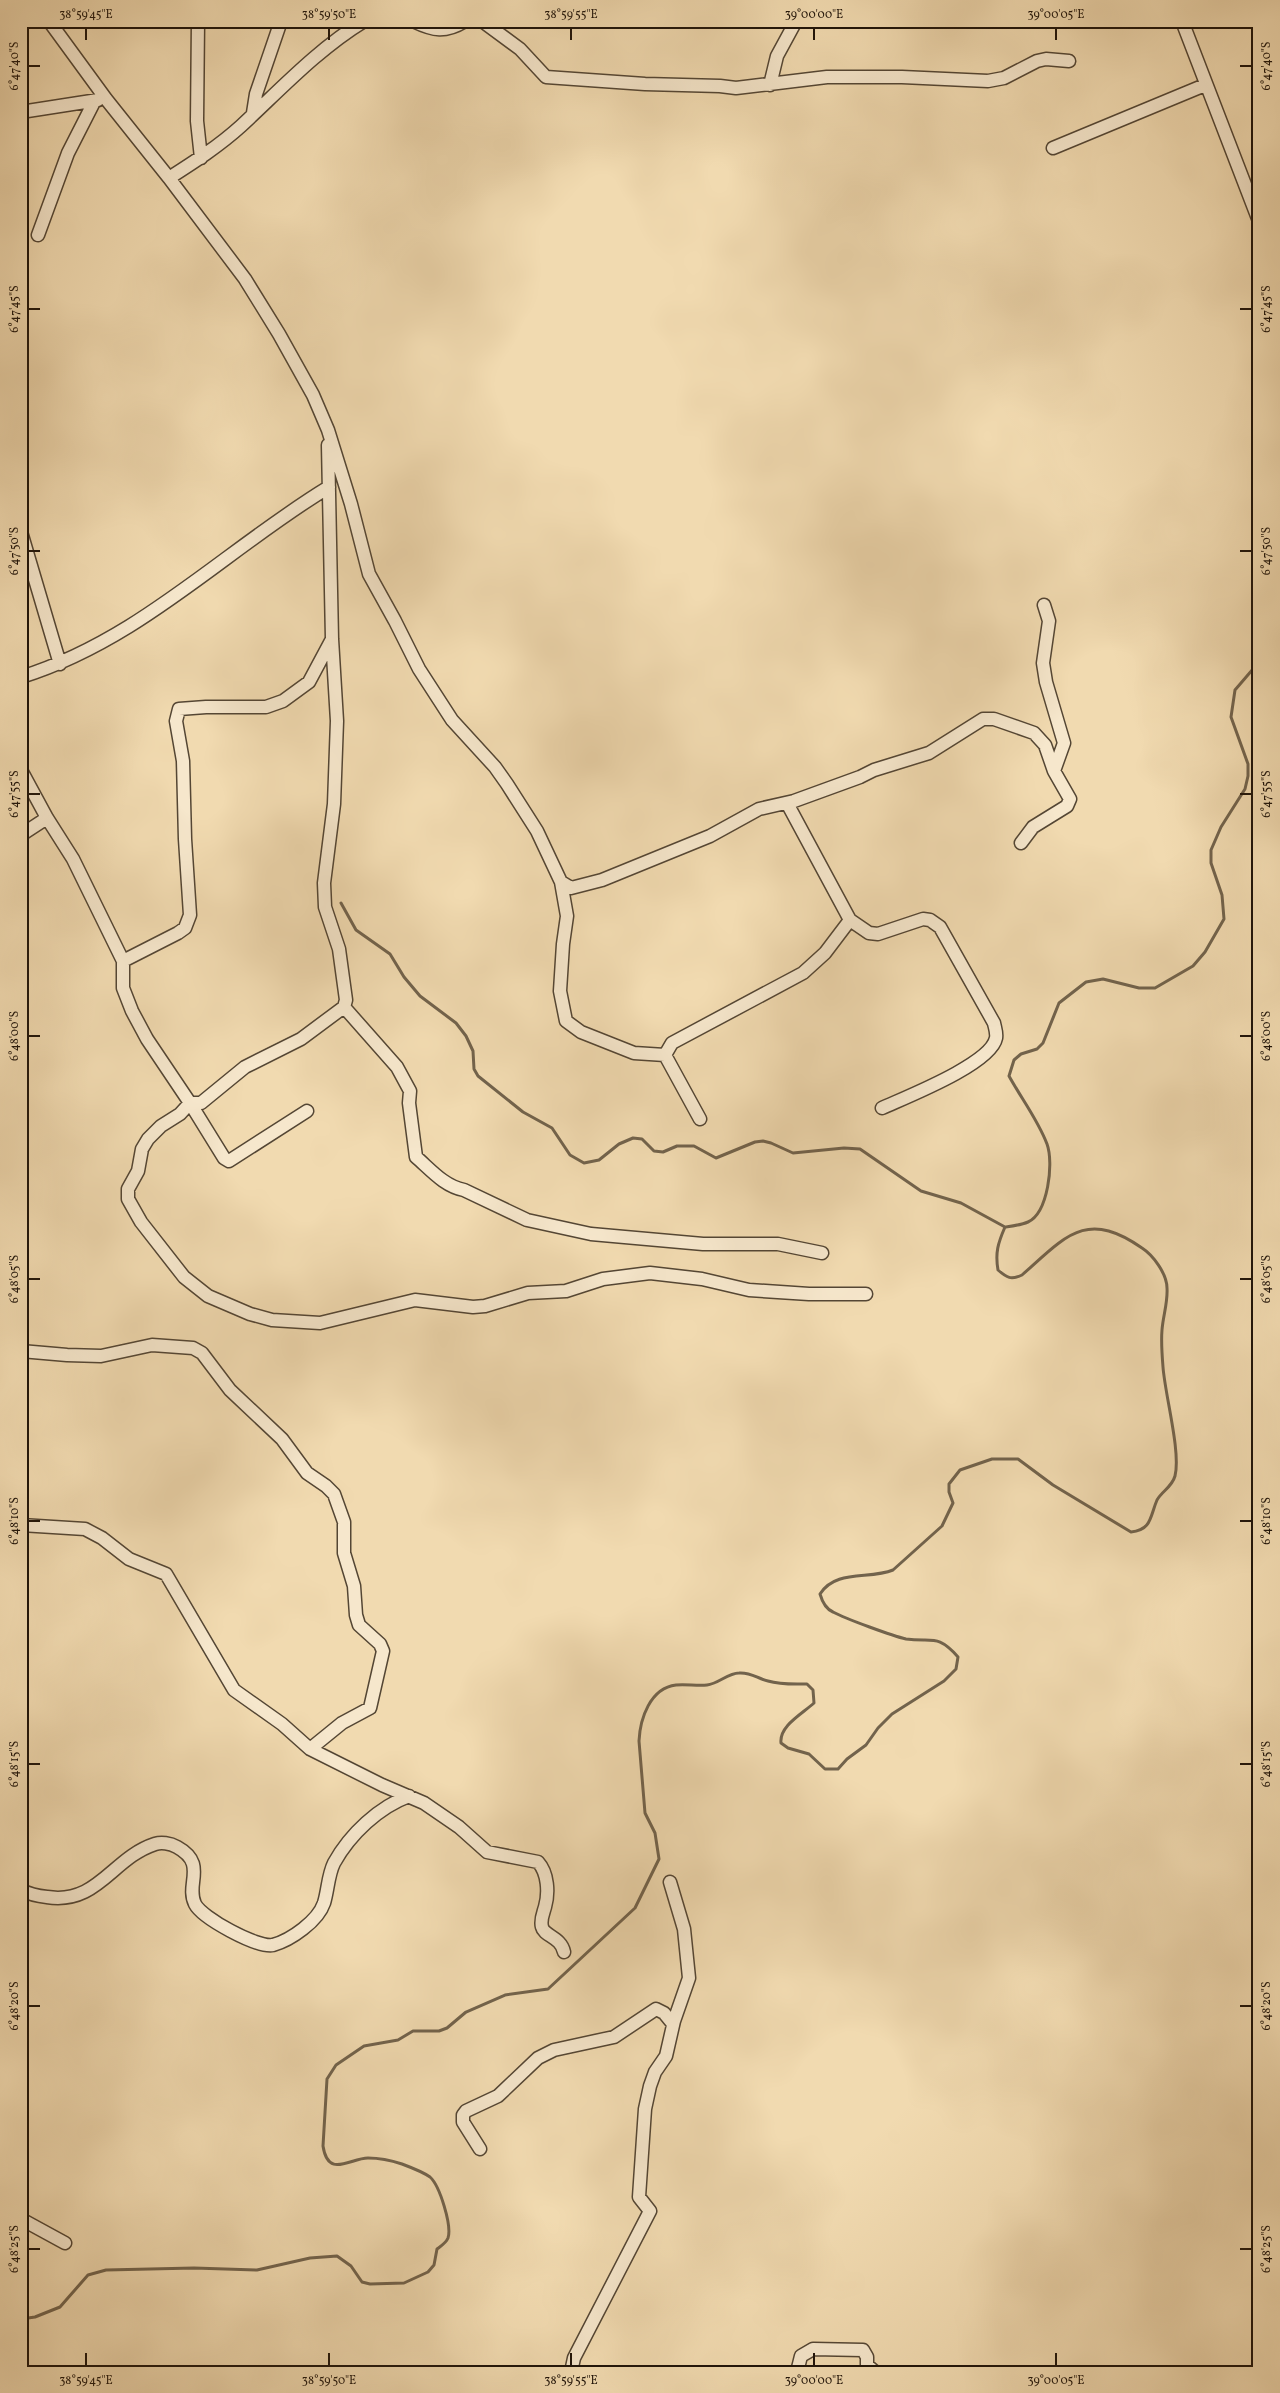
<svg xmlns="http://www.w3.org/2000/svg" width="1280" height="2393" font-family="Vollkorn,serif">
	<style>
		.lines { fill: none; stroke-linecap: round; stroke-linejoin: round }
		.stream { stroke: #72634c; stroke-width: 3 }
		.minor-casing { stroke: #544634; stroke-width: 15 }
		.minor { stroke: #f6e7cc; stroke-width: 12 }
		.ticks { fill: none; stroke: #1f140a; stroke-width: 2 }
		.neatline { fill: none; stroke: #1f140a; stroke-width: 2 }
		.ticks-label { font-size: 12px; text-anchor: middle; fill: #1f140a }
	</style>
	<rect width="100%" height="100%" fill="#f1dab0"/>
	<filter id="stains"><feTurbulence type="fractalNoise" baseFrequency=".004" numOctaves="4"/><feColorMatrix values="0 0 0 0 .2 0 0 0 0 .09 0 0 0 0 .02 0 0 0 .5 -.17"/></filter>
	<radialGradient id="worn" r=".72"><stop offset=".6" stop-color="#630" stop-opacity="0"/><stop offset="1" stop-color="#630" stop-opacity=".3"/></radialGradient>
	<g class="lines">
		<path class="stream" d="M341,903L356,930L390,954L404,977L420,996L456,1023L466,1036L473,1051L474,1069L478,1076L523,1112L552,1128L570,1155L584,1163L599,1160L619,1144L633,1138L642,1139L654,1151L663,1152L677,1146H694L716,1158L755,1142L763,1141L771,1143L793,1153L844,1148L860,1149L921,1191L961,1203L1005,1227
			M1005,1227C1012,1226 1021,1225 1028,1222C1048,1213 1054,1163 1047,1144C1038,1120 1021,1098 1009,1076L1014,1060L1021,1054L1037,1049L1043,1043L1059,1003L1086,982L1103,979L1139,988H1155L1193,966L1205,952L1224,919L1222,895L1211,863V850L1221,827L1245,789L1248,776V764L1231,717L1235,690L1259,662
			M21,2319L35,2317L60,2307L88,2275L106,2270L194,2268L257,2270L310,2258L337,2256L351,2266L362,2282L370,2284L404,2283L428,2272L434,2265L437,2249C441,2246 446,2243 448,2238C452,2226 440,2186 430,2177C423,2172 410,2167 402,2164C393,2161 378,2158 368,2158C350,2158 328,2179 323,2146L327,2079L336,2065L364,2046L398,2040L413,2031H439L447,2028L466,2012L505,1995L548,1989L635,1908L659,1859L655,1833L645,1813L639,1741C640,1719 650,1688 676,1685C686,1684 697,1686 707,1685C718,1684 728,1673 739,1673C751,1672 758,1679 768,1681C781,1685 794,1684 807,1684L813,1690L814,1703C802,1714 779,1726 781,1743L788,1748L809,1754L825,1769H838L847,1759L866,1745L878,1728L892,1714L944,1681L956,1669L958,1657C937,1633 932,1643 906,1639C893,1636 846,1619 833,1612C826,1609 822,1601 820,1594C836,1569 869,1580 893,1570L942,1526L953,1503L949,1492V1484L960,1470L992,1459H1018L1053,1485L1131,1532C1152,1530 1150,1516 1157,1500C1162,1491 1172,1487 1175,1476C1181,1452 1165,1395 1163,1367C1162,1355 1161,1342 1162,1330C1163,1316 1168,1302 1167,1288C1167,1274 1153,1255 1142,1248C1086,1209 1066,1236 1022,1275C1011,1280 1007,1278 998,1270C995,1253 998,1243 1005,1227"/>
		<defs>
			<path id="minor" d="M49,21L106,99L169,178L245,279L279,334L313,395L328,430L351,504L369,574L395,621L419,669L452,720L495,767L507,784L537,831L561,882L571,888L602,880L710,836L759,809L794,801L860,777L874,770L929,753L983,719H994L1034,733L1045,745L1054,771
				M198,21L197,121L201,158
				M413,21C434,31 445,33 465,21
				M482,21L520,49L546,77L645,84L720,86L736,88L827,77H902L988,81L1004,78L1037,61L1046,59L1069,61
				M1182,21L1259,221
				M770,85L777,56L796,21
				M21,112L98,100
				M253,113L256,94L281,21
				M1053,148L1205,85
				M169,178C194,162 219,146 241,126C280,90 318,49 364,21
				M38,235L68,153L94,102
				M21,532L60,664
				M21,677C140,640 225,550 329,487
				M21,770L47,818L73,859L123,961V988L132,1011L147,1039L190,1103H201L245,1067L301,1039L344,1007L346,1000L339,949L325,907L324,883L334,804L337,721L332,639L328,445
				M787,803L850,920L869,933L878,934L923,919L930,920L940,927L994,1023C995,1028 997,1033 996,1038C991,1064 906,1097 882,1108
				M21,835L47,818
				M1021,843L1033,827L1067,806L1070,799L1054,771L1064,743L1046,682L1043,663L1049,621L1044,605
				M561,882L567,916L563,944L560,991L566,1021L581,1032L634,1053L665,1055L700,1119
				M123,961L178,933L185,928L190,915L185,839L183,761L176,721L179,709L206,707H266L283,701L309,682L332,639
				M344,1007L397,1067L410,1091L409,1103L416,1157C431,1170 444,1186 464,1190L527,1220L591,1234L703,1244H778L822,1253
				M665,1055L672,1043L803,973L825,953L850,920
				M307,1111L229,1161L224,1158L190,1103L180,1114L161,1126L148,1139L142,1149L138,1171L128,1189V1199L141,1222L184,1277L208,1296L250,1314L272,1320L320,1323L415,1300L473,1307L485,1306L528,1293L566,1291L603,1279L650,1273L702,1279L749,1290L809,1294H866
				M21,1351L67,1355L101,1356L152,1345L193,1348L202,1353L230,1390L282,1439L307,1473L326,1486L334,1494L344,1522V1553L354,1586L356,1615L359,1625L380,1644L383,1651L370,1708L342,1723L310,1749
				M21,1525L85,1529L102,1538L129,1559L166,1574L234,1690L282,1724L310,1749L382,1785L424,1803L459,1827L487,1852L538,1862C548,1873 549,1893 545,1907C543,1914 540,1920 542,1927C544,1936 561,1937 564,1952
				M21,1890C29,1894 38,1896 47,1897C98,1905 112,1858 155,1844C161,1842 170,1843 177,1847C208,1864 185,1884 195,1904C202,1918 257,1948 273,1945C291,1940 318,1921 324,1903C328,1890 328,1875 334,1863C350,1834 379,1807 409,1796
				M480,2149L463,2122V2115L466,2111L498,2096L538,2058L554,2050L614,2037L656,2009L664,2013L673,2024
				M21,2219L65,2243
				M571,2372L574,2358L650,2211L639,2197L645,2109L650,2086L655,2072L666,2056L674,2021L689,1978L684,1929L670,1882
				M797,2372L801,2356L813,2349L863,2350L867,2357V2365L875,2372"/>
		</defs>
		<use href="#minor" class="minor-casing"/>
		<use href="#minor" class="minor"/>
	</g>
	<path class="ticks" d="M86,28V40M329,28V40M571,28V40M814,28V40M1056,28V40M28,66H40M1240,66H1252M28,309H40M1240,309H1252M28,551H40M1240,551H1252M28,794H40M1240,794H1252M28,1036H40M1240,1036H1252M28,1279H40M1240,1279H1252M28,1521H40M1240,1521H1252M28,1764H40M1240,1764H1252M28,2006H40M1240,2006H1252M28,2249H40M1240,2249H1252M86,2353V2366M329,2353V2366M571,2353V2366M814,2353V2366M1056,2353V2366"/>
	<rect width="1280" height="2393" fill="none" stroke="#f1dab0" stroke-width="55"/>
	<rect x="28" y="28" width="1224" height="2338" class="neatline"/>
	<g class="ticks-label">
		<text x="86" y="18">38°59'45"E</text>
		<text x="329" y="18">38°59'50"E</text>
		<text x="571" y="18">38°59'55"E</text>
		<text x="814" y="18">39°00'00"E</text>
		<text x="1056" y="18">39°00'05"E</text>
		<text transform="translate(14 66) rotate(-90)" y="4">6°47'40"S</text>
		<text transform="translate(1266 66) rotate(-90)" y="4">6°47'40"S</text>
		<text transform="translate(14 309) rotate(-90)" y="4">6°47'45"S</text>
		<text transform="translate(1266 309) rotate(-90)" y="4">6°47'45"S</text>
		<text transform="translate(14 551) rotate(-90)" y="4">6°47'50"S</text>
		<text transform="translate(1266 551) rotate(-90)" y="4">6°47'50"S</text>
		<text transform="translate(14 794) rotate(-90)" y="4">6°47'55"S</text>
		<text transform="translate(1266 794) rotate(-90)" y="4">6°47'55"S</text>
		<text transform="translate(14 1036) rotate(-90)" y="4">6°48'00"S</text>
		<text transform="translate(1266 1036) rotate(-90)" y="4">6°48'00"S</text>
		<text transform="translate(14 1279) rotate(-90)" y="4">6°48'05"S</text>
		<text transform="translate(1266 1279) rotate(-90)" y="4">6°48'05"S</text>
		<text transform="translate(14 1521) rotate(-90)" y="4">6°48'10"S</text>
		<text transform="translate(1266 1521) rotate(-90)" y="4">6°48'10"S</text>
		<text transform="translate(14 1764) rotate(-90)" y="4">6°48'15"S</text>
		<text transform="translate(1266 1764) rotate(-90)" y="4">6°48'15"S</text>
		<text transform="translate(14 2006) rotate(-90)" y="4">6°48'20"S</text>
		<text transform="translate(1266 2006) rotate(-90)" y="4">6°48'20"S</text>
		<text transform="translate(14 2249) rotate(-90)" y="4">6°48'25"S</text>
		<text transform="translate(1266 2249) rotate(-90)" y="4">6°48'25"S</text>
		<text x="86" y="2384">38°59'45"E</text>
		<text x="329" y="2384">38°59'50"E</text>
		<text x="571" y="2384">38°59'55"E</text>
		<text x="814" y="2384">39°00'00"E</text>
		<text x="1056" y="2384">39°00'05"E</text>
	</g>
	<rect width="100%" height="100%" filter="url(#stains)"/>
	<rect width="100%" height="100%" fill="url(#worn)"/>
</svg>
